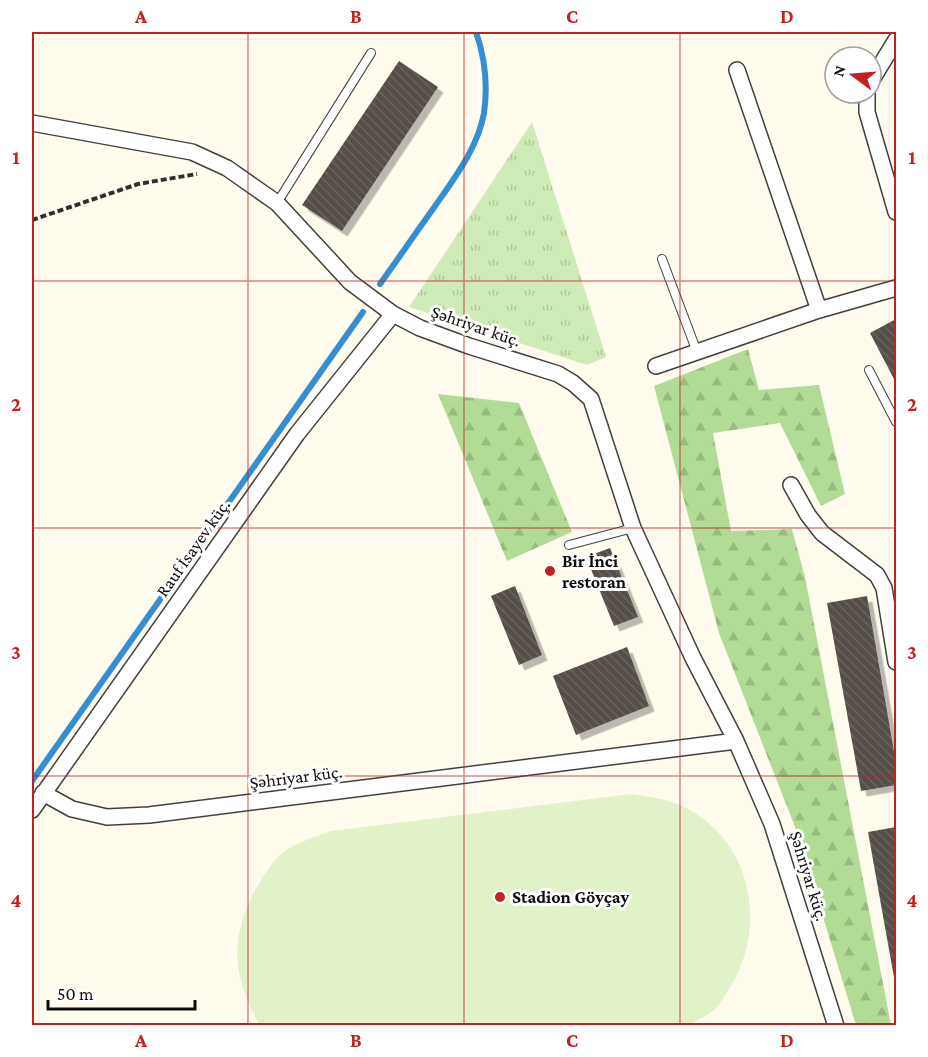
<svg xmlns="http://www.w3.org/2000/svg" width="928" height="1057" font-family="'Crimson Pro',serif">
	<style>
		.grass { fill: url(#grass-tufts) }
		.forest { fill: url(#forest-firs) }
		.pitch { fill: #e2f2c8 }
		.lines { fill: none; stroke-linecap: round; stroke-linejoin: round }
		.stream { stroke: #358dd2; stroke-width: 6 }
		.building { fill: url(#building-back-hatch); filter: url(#shadow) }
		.lane-casing { stroke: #404040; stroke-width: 10 }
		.street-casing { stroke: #404040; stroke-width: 18 }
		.path { stroke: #2f2f2f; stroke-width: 4; stroke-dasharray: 6 3; stroke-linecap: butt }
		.lane { stroke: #fff; stroke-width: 8 }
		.street { stroke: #fff; stroke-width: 15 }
		.grid { fill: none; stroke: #c32022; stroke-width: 1.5; stroke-opacity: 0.55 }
		.poi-dot { fill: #c32022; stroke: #fff; stroke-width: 2 }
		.labels { text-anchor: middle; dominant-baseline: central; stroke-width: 6; stroke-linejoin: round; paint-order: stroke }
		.street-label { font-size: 18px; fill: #0d0d0d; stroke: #fff }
		.poi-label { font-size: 18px; font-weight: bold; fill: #0d0d0d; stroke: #fff; text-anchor: start }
		.neatline { fill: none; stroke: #c32022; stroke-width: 2 }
		.grid-label { font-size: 20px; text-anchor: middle; font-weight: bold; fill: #c32022 }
	</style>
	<defs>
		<pattern id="grass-tufts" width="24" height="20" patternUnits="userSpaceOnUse" patternTransform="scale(1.5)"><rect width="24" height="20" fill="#cfebb6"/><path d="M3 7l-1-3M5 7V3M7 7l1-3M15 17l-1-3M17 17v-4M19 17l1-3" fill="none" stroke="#b1c89b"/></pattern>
		<pattern id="forest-firs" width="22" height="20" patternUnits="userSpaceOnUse" patternTransform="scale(1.5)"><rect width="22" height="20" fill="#b2dc95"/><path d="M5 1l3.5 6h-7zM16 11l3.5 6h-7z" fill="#98bc7f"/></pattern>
		<pattern id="building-back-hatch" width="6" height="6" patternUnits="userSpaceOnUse" patternTransform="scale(1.5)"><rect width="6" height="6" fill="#564f49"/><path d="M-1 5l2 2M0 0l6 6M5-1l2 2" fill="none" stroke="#69645f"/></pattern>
		<filter id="shadow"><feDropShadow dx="5.5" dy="5.5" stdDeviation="0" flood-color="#0004"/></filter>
	</defs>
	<rect width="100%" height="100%" fill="#fffcee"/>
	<path class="grass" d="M532,122L606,357L587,365L409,307Z"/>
	<path class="forest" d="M748,349L759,390L819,385L845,494L821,506L780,423L713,433L731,531L792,529L805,577L891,1025H856L797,832L719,633L654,386Z
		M438,394L519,403L572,532L507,561Z"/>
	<path class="pitch" d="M631,794C651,797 670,799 688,809C753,844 768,929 729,989C725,995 721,1003 716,1008C709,1015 698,1020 689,1025L261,1026L259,1024C233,975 229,942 254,892C261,880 270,864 281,854C294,843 315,837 331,831Z"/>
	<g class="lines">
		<path class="stream" d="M380,284C398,259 415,234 433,209C453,180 478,148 484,113C488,85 485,58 476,32
			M32,781L363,312"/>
	</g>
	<path class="building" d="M399,61L438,87L342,231L302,205Z
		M896,319V383L870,333Z
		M610,548L638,617L614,626L586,557Z
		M515,586L542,655L519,665L491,596Z
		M867,596L896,763V785L861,791L827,603Z
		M627,647L649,706L576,735L553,676Z
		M896,827V983H895L868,832Z"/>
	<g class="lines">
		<defs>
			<path id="lane" d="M277,203L371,53
				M662,259L697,352
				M869,370L896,422
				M569,545L633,528"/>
			<path id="street" d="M737,70L819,310
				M871,81L896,40
				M867,93V112L896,212
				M32,123L192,152L227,168L277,203L350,282L393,314L420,328L469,346L558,374L573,383L591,399L633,528L693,658L736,741L772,824L836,1026
				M656,366L819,310L896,288
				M791,485L808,515L822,533L877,575L884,588L896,662
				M43,793L72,809L107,817L149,815L736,741
				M32,810L297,434L393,314"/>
		</defs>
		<use href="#lane" class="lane-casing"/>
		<use href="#street" class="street-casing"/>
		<path class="path" d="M32,220L138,184L197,174"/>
		<use href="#lane" class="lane"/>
		<use href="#street" class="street"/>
	</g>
	<path class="grid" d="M248,32V1026M464,32V1026M680,32V1026M32,281H896M32,528H896M32,776H896"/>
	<g class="poi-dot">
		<circle cx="550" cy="571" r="6"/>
		<circle cx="500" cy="897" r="6"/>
	</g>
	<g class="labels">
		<g class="street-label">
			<text transform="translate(476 326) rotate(19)">Şəhriyar küç.</text>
			<text transform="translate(193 548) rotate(-55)">Rauf İsayev küç.</text>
			<text transform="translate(296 777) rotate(-7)">Şəhriyar küç.</text>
			<text transform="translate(809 876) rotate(73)">Şəhriyar küç.</text>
		</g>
		<g class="poi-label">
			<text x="562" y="561">Bir İnci<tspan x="562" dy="21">restoran</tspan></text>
			<text x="512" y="897">Stadion Göyçay</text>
		</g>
	</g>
	<rect width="928" height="1057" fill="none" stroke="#ffffff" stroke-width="66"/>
	<g transform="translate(853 75) rotate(286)"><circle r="28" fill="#ffffff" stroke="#9e9e9e" stroke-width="1.5"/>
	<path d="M0-4.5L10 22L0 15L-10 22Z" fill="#c32022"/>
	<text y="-9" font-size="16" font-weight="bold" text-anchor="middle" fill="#0d0d0d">N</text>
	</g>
	<path d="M48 1000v9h147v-9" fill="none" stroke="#0d0d0d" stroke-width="3"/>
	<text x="57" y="1000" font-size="18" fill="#0d0d0d" stroke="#ffffff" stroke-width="4.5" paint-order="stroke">50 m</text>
	<rect x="33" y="33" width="862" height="991" class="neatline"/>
	<g class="grid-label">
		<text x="141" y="23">A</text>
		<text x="356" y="23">B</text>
		<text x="572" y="23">C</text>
		<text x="787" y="23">D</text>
		<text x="16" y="164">1</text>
		<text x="912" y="164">1</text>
		<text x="16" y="411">2</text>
		<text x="912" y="411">2</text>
		<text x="16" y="659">3</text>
		<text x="912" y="659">3</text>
		<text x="16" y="907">4</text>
		<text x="912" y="907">4</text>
		<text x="141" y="1047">A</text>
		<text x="356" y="1047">B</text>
		<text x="572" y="1047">C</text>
		<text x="787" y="1047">D</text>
	</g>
</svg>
